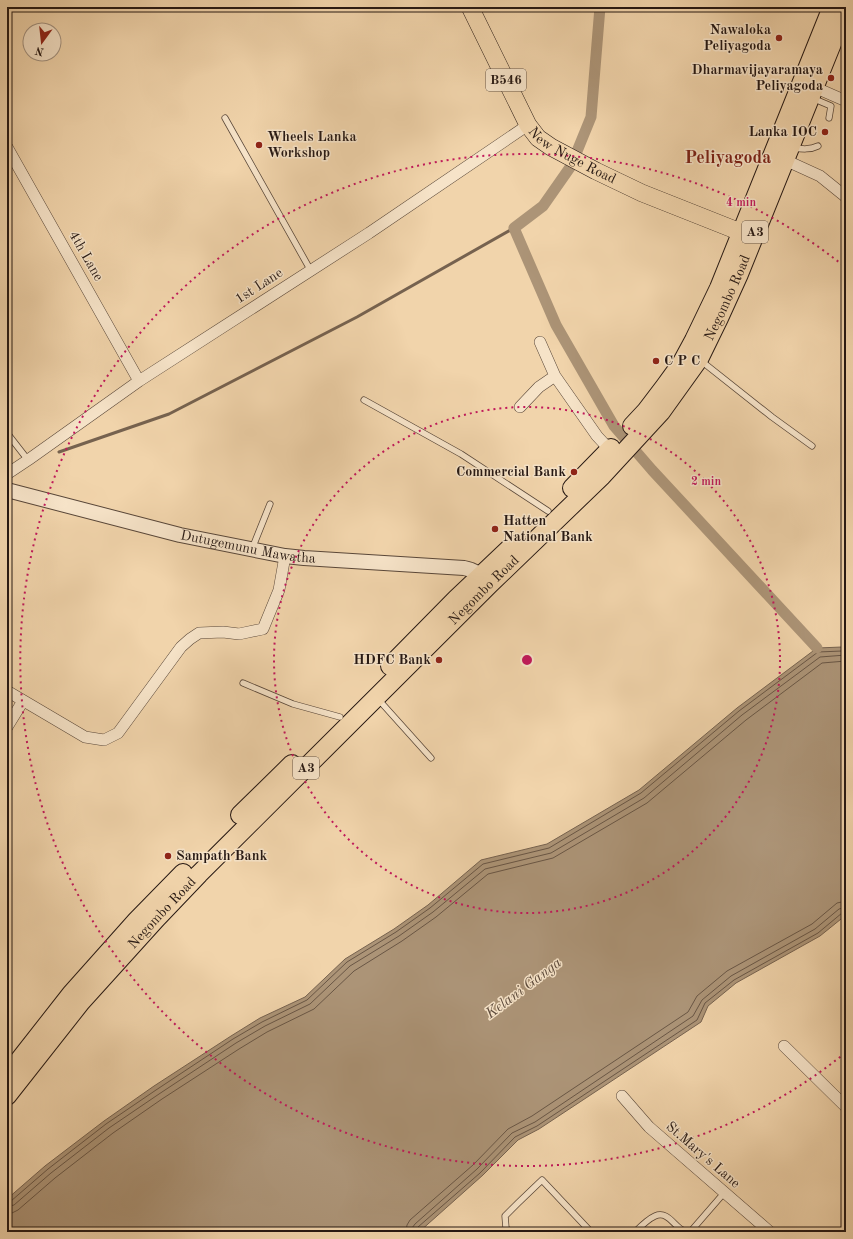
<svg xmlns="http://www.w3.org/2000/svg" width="853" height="1239" font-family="'Old Standard TT',serif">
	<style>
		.water { fill: #ac9477; stroke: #76624f }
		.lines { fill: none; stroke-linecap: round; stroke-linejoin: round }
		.shore { stroke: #695645; stroke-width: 1 }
		.stream { stroke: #76624f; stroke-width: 3 }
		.canal { stroke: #ac9477; stroke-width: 11 }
		.service-casing { stroke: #594739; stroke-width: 7 }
		.minor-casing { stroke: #594739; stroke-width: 12 }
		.tertiary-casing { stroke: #594739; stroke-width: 16 }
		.primary-casing { stroke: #261813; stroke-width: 18 }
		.trunk-casing { stroke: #261813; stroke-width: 20 }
		.service { stroke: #f6e3c8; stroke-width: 5.5 }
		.minor { stroke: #f6e3c8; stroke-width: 11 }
		.tertiary { stroke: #f6e3c8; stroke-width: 14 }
		.primary { stroke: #f1d4ab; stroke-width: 17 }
		.trunk { stroke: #f1d4ab; stroke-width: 18 }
		.ring { fill: none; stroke: #c2185b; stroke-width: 2; stroke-dasharray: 2 4 }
		.poi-dot { fill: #8f2418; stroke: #f6e3c8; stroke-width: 1.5 }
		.labels { text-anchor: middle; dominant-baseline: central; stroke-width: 3; stroke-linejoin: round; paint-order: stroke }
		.shield { fill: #f6e3c8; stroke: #645549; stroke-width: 1 }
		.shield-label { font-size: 13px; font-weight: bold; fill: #261813 }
		.poi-label { font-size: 14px; font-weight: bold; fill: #261813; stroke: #f6e3c8; text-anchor: end }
		.street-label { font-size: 14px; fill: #261813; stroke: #f6e3c8 }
		.water-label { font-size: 15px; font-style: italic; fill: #5c4a3b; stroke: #f6e3c8 }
		.district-label { font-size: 18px; font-weight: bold; fill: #7a1f14; stroke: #f6e3c8 }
		.centre { fill: #c2185b; stroke: #f6e3c8; stroke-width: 2 }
		.ring-label { font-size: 12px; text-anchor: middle; font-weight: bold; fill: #c2185b; stroke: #f6e3c8; stroke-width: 3; stroke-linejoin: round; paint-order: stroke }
	</style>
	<rect width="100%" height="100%" fill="#f1d4ab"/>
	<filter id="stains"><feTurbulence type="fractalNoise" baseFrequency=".005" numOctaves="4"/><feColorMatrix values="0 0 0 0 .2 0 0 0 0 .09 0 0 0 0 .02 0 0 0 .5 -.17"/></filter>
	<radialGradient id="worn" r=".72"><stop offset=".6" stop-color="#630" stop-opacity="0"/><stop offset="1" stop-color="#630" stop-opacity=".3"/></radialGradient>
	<path class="water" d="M846,644V915L820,936L736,983L708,1006L701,1022L539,1129L518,1140L483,1175L419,1232H7V1199L45,1166L104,1121L154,1086L231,1036L260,1018L305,997L345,959L394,929L428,905L481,860L547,844L639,790L737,708L817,648L842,647Z"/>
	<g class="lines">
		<path class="shore" d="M7,1202L11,1201L48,1169L106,1124L156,1090L233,1039L262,1022L307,1000L347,962L396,932L430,908L483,864L549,848L641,793L739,711L818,652L842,651L846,649
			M7,1207L14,1205L51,1173L109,1128L159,1094L236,1043L265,1026L310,1004L350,966L399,936L433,912L485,869L551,853L644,798L742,715L820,657L846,655
			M7,1213H12L18,1210L55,1178L113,1133L162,1099L239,1049L267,1032L314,1009L354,971L402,941L436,917L488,874L553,858L647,803L746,720L822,663L846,661
			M406,1232L407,1225L410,1220L473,1165L508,1129L532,1116L688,1012L697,996L727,971L812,924L837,903L846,901
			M412,1232V1228L415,1224L477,1169L512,1133L535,1122L693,1016L702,1000L731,976L815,929L839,909L846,907
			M417,1232L418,1227L480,1173L515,1137L537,1126L697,1020L705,1003L734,980L818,933L842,913L846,912"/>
		<path class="stream" d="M59,452L169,414L357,317L514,228"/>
		<path class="canal" d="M600,7L591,117L571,166L543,206L514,228L556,325L614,426L652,470L817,648"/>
		<defs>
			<path id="service" d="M812,98L831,106L829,118
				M225,118L311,271
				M793,148C802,149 810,150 818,146
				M700,360L772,417L812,446
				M364,400L461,454L548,511
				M7,433L28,460
				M252,549L270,504
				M243,683L293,704L340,717
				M378,699L431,758
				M510,1232L506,1228L505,1216L518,1203L542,1180L591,1232
				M635,1232C640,1227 648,1219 655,1216C669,1210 675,1229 685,1231C685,1231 690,1231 691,1231L724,1193"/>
			<path id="minor" d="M814,87L846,101
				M7,147L139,381
				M785,160L820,176L846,197
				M540,342L555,376L597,436L610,450
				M520,407L539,387L555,376
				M7,474L28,460L139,381L369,233L528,125
				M7,691L85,737L104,740L118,733L181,647L190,639L199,633L223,632L239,634L263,629L279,590L285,556
				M7,727L23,701
				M784,1046L846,1107
				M622,1096L649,1127L770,1232"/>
			<g id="tertiary">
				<path id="s1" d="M7,490L180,535L285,556L304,558L464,568C475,570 480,574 488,582"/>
			</g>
			<g id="primary">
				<path id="s2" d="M470,7L528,125L538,138L551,147L596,171L642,193L753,237"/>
			</g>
			<g id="trunk">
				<path d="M632,426L646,411L665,386L681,364L694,340L719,288L832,7"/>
				<path d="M572,488L611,448"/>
				<path d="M390,666L456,599L513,545"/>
				<path d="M240,815L292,764"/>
				<path d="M13,1068L71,994L137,920L183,873"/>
				<path id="s3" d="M7,1096L81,1002L157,918L199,874L490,584L602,476L661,412L699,359L719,318L739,274L846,9"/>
			</g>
		</defs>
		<use href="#service" class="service-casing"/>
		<use href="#minor" class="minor-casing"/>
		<use href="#tertiary" class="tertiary-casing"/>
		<use href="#primary" class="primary-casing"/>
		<use href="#trunk" class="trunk-casing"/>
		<use href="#service" class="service"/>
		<use href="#minor" class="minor"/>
		<use href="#tertiary" class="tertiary"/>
		<use href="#primary" class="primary"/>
		<use href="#trunk" class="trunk"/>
	</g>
	<g class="ring">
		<circle cx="527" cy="660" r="253"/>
		<path d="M845 1053A506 506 0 1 1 845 267"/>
	</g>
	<g class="poi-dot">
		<circle cx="779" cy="38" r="4"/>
		<circle cx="831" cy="78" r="4"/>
		<circle cx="825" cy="132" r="4"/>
		<circle cx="259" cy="145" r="4"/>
		<circle cx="656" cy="361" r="4"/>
		<circle cx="574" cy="472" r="4"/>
		<circle cx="495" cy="529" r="4"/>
		<circle cx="439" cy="660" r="4"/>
		<circle cx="168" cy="856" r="4"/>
	</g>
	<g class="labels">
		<g class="shield">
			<rect x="486" y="69" width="40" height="22" rx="3"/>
			<rect x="742" y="221" width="26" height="22" rx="3"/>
			<rect x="293" y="757" width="26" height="22" rx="3"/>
		</g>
		<g class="shield-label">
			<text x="506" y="80">B546</text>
			<text x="755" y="232">A3</text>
			<text x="306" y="768">A3</text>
		</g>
		<g class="poi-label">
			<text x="771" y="30">Nawaloka<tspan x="771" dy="16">Peliyagoda</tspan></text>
			<text x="823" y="70">Dharmavijayaramaya<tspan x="823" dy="16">Peliyagoda</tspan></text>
			<text x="817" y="132">Lanka IOC</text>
			<text x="267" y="137" text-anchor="start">Wheels Lanka<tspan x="267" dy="16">Workshop</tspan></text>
			<text x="664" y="361" text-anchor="start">C P C</text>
			<text x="566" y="472">Commercial Bank</text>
			<text x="503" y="521" text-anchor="start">Hatten<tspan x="503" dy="16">National Bank</tspan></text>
			<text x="431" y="660">HDFC Bank</text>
			<text x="176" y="856" text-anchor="start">Sampath Bank</text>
		</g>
		<g class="street-label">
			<text stroke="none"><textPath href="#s2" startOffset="186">New Nuge Road</textPath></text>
			<text transform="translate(86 256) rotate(60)">4th Lane</text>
			<text transform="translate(259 286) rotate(-33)">1st Lane</text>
			<text stroke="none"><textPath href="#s3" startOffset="1080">Negombo Road</textPath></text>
			<text stroke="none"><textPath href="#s1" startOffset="248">Dutugemunu Mawatha</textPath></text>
			<text stroke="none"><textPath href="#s3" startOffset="696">Negombo Road</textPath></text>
			<text stroke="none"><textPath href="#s3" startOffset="240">Negombo Road</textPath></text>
			<text transform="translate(703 1155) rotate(41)">St.Mary's Lane</text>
		</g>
		<g class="water-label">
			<text transform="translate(524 989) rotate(-37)">Kelani Ganga</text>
		</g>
		<g class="district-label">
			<text x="728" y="158">Peliyagoda</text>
		</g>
	</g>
	<circle cx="527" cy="660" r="6" class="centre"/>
	<g class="ring-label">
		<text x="741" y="206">4 min</text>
		<text x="706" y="485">2 min</text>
	</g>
	<rect width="853" height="1239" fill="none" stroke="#f1d4ab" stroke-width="24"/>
	<rect x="8" y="8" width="837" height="1223" fill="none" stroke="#261813" stroke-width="2"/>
	<rect x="12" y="12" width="829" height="1215" fill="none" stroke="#261813"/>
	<g transform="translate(42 42) rotate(195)"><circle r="19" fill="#f6e3c8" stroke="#a39280"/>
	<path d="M0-3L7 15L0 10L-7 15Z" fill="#8f2418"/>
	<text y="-6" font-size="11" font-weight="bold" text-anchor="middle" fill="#261813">N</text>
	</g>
	<rect width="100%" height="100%" filter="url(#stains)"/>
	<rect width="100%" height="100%" fill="url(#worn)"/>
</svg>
